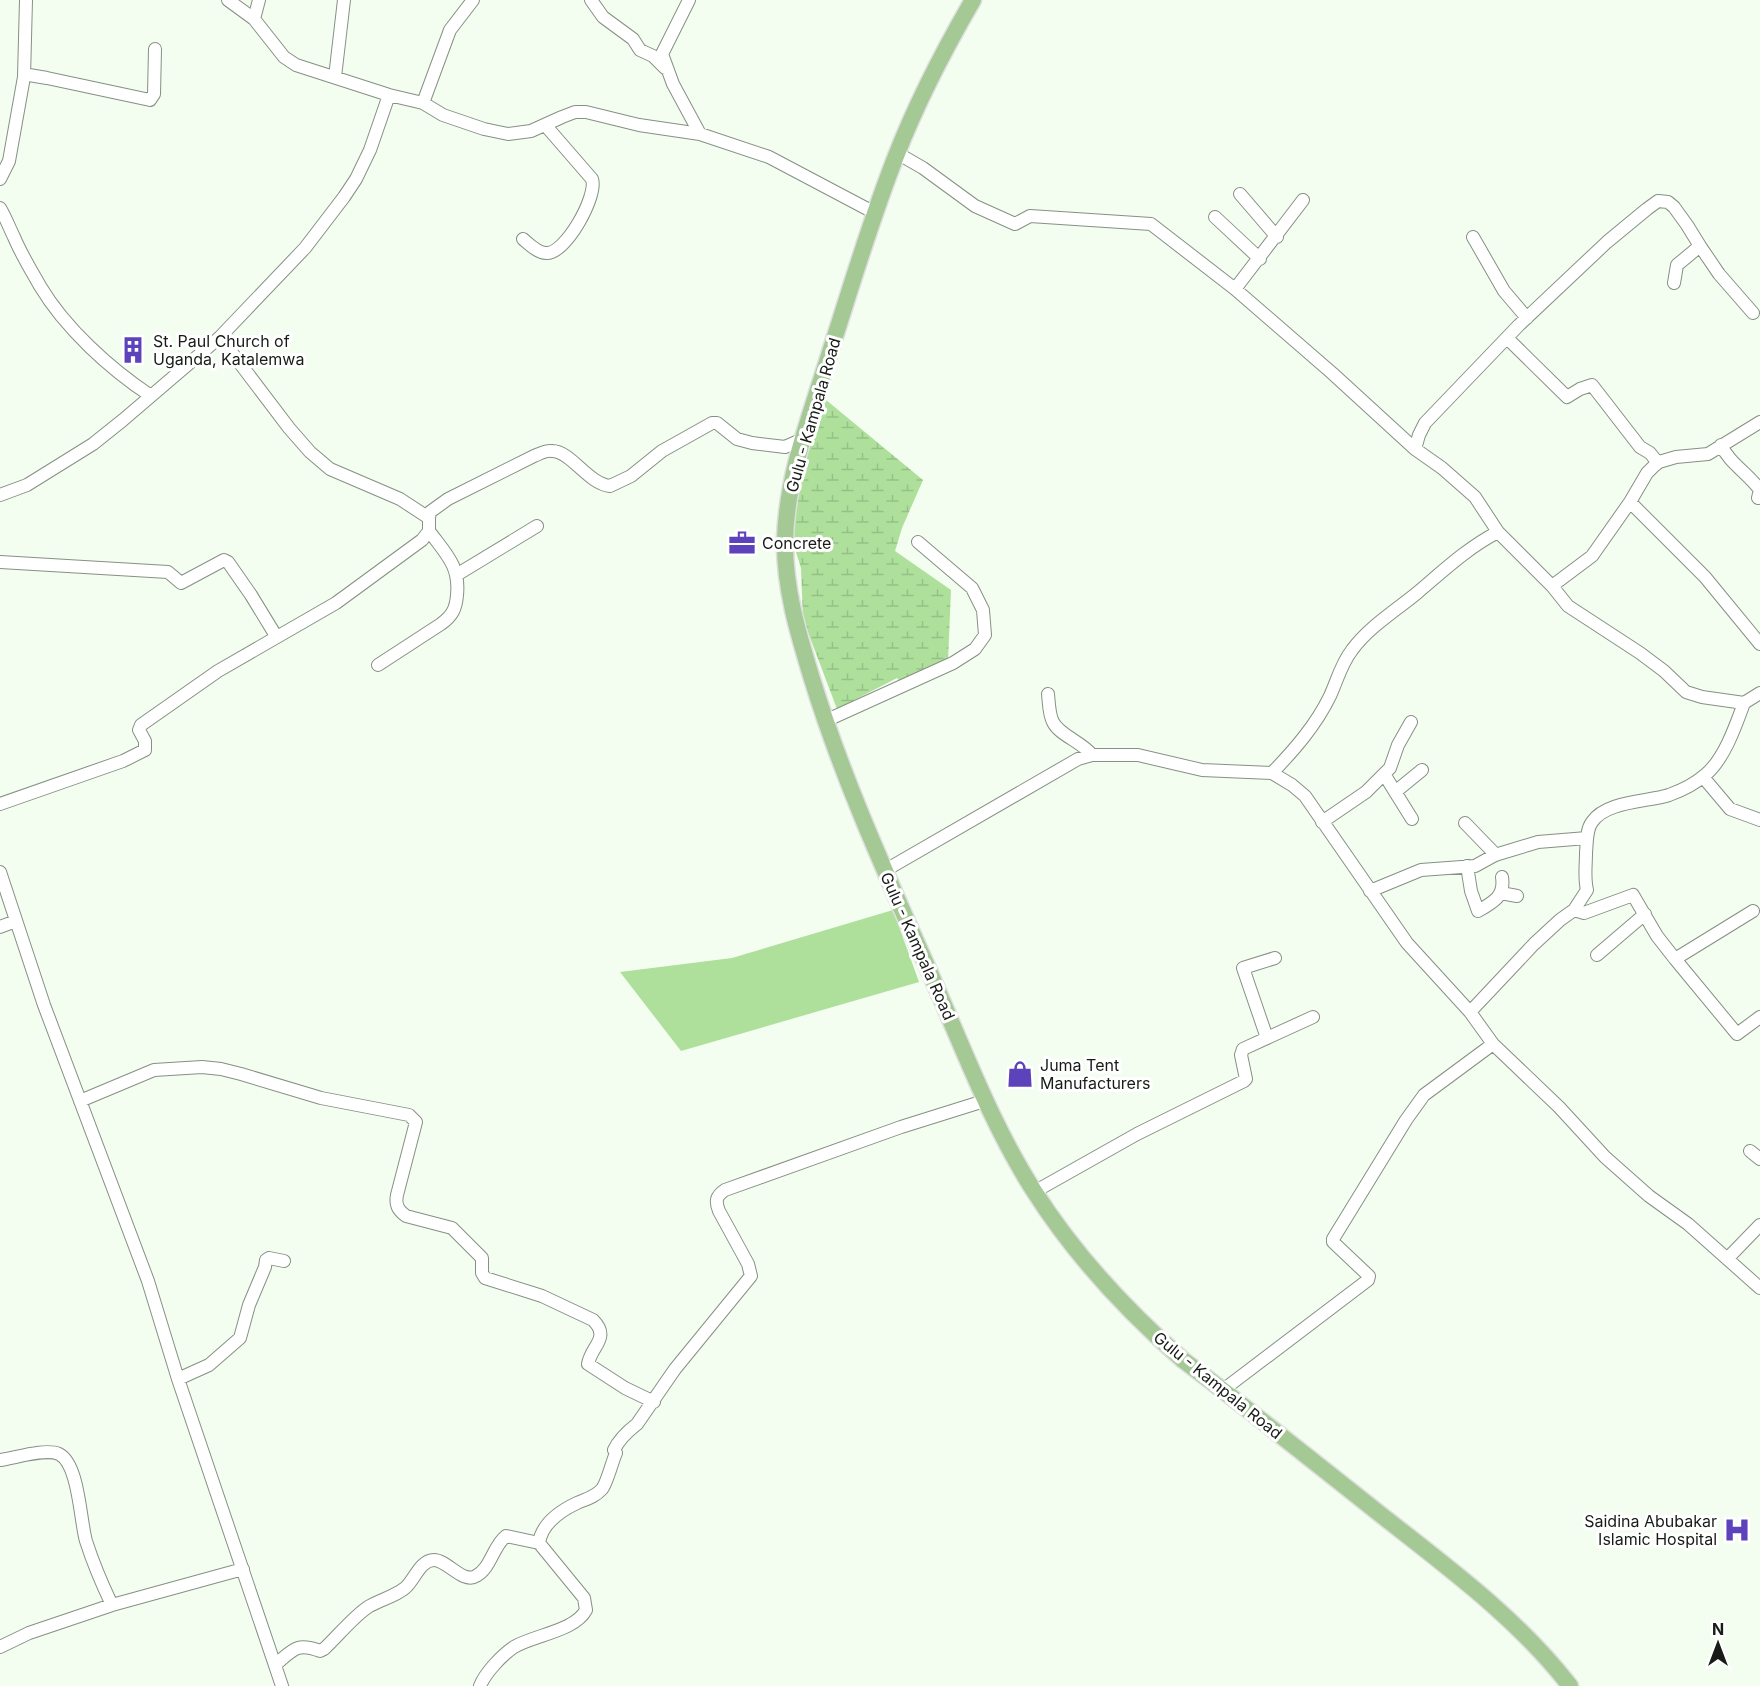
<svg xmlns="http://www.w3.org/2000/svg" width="1760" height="1686" font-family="Inter,sans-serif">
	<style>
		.wetland { fill: url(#wetland-marsh) }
		.garden { fill: #aee09c }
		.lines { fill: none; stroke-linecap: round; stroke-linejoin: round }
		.minor-casing { stroke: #879084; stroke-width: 14 }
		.major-casing { stroke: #dfdfdf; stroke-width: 19 }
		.minor { stroke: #fff; stroke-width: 12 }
		.major { stroke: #a4c995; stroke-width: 16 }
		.labels { text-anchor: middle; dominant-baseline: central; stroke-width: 6; stroke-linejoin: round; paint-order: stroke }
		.poi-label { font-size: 16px; fill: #181c17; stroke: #fff; text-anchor: start }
		.street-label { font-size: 16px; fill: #181c17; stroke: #fff }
	</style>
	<defs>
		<pattern id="wetland-marsh" width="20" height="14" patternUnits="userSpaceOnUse" patternTransform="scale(1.5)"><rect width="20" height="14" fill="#aee09c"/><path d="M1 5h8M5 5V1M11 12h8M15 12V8" fill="none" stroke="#95c086"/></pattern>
	</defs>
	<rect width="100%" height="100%" fill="#f3fdf0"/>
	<path class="wetland" d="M820,395L923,480L902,528L895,551L951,590L948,661L901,683L897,678L837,709L803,619L801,568L792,539L798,475Z"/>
	<path class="garden" d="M893,910L919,982L681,1051L620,972L732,958Z"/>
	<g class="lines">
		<defs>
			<path id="minor" d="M228,0L254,19L284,57L296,65L389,95L423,103L443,115L484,129L508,134L531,131L562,117L575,112H586L639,125L700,134L769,157L875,213
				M591,0L603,17L633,39L640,50L653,56L665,68
				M689,0L662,54L673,84L700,134
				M254,19L259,0
				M24,77L26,0
				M335,77L344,0
				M423,103L450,30L473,0
				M897,153L923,168L975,206L1015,224L1030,216L1151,224L1235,289L1332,373L1415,449
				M0,179L9,161L24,77L29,75L47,78L150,100L154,94L155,49
				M1240,194L1277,237
				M0,208C6,218 9,227 14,237C21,254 31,270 40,286C65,328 110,369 151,396
				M1215,217L1260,259
				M1473,237L1504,291L1527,318
				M523,239C529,244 538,253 546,253C565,255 598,196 592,179L546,126
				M1700,246L1719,274L1753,313
				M1674,283L1677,265L1700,246L1687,225L1674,207L1668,202L1658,201L1647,209L1607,242L1519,325L1425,423L1419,435L1415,449L1442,468L1475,497L1498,532L1552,586L1568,606L1640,653L1664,671L1686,692L1702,697L1744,703
				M1235,289L1303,200
				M1507,338L1567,397L1580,389L1592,385L1640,447L1650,453L1658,463
				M1721,445C1730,464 1748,473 1760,490L1758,498
				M0,495L27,485L93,444L123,420L220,337L305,248L344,197L356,179L370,150L389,95
				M1630,502L1705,577L1760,644
				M429,518L430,512L448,499L534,456C539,454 546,450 552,451C571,451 587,483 610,486L631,476L662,451L712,423H717L737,439L752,443L785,447L803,439
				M0,562L168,572L181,583L224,560L228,562L251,595L276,636
				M458,574L537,526
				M1552,586L1592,556L1630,502L1647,473L1654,466L1659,462L1676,457L1708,454L1760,422
				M378,665L441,624C452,616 456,609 457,595C460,566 446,554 429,531
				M1048,694C1049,703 1049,715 1053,722C1059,735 1082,742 1092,755
				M825,721L953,663L975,649L985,635L983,610L972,588L918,542
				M1272,773C1295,749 1316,725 1330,696C1337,681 1341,664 1352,650C1369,627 1395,611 1417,593C1443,571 1467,548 1498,532
				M1384,774L1412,819
				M1703,777L1730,809L1760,820
				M1395,792L1422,770
				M0,804L123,761L145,750V741L139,730L141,725L218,671L336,603L422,540L429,531V518L400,499L330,469L310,452L289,428L220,337
				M1322,822L1366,792L1390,768L1398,745L1411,722
				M1465,823L1496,855
				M1467,866L1471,891L1478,911C1494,902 1505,896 1502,877
				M884,871L1078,759L1092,755H1138L1202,770L1272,773L1292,785L1305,796L1407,943L1470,1012L1493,1044L1559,1107L1605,1157L1649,1196L1688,1224L1760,1288
				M0,872L44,1005L148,1281L178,1379L282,1686
				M1370,891L1421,870L1475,866L1495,855L1538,842L1587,838
				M1501,893L1517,896
				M1574,910L1584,913L1633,895L1657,936L1675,959L1753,911
				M0,927L16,921
				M1597,955L1645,914
				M1675,959L1737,1034L1760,1017
				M1470,1012L1534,944L1560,920L1574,910L1587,890C1584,878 1586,865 1586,853C1587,843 1586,830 1592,822C1606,801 1647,802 1669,795C1680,791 1696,783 1705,775C1724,760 1736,725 1744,703L1760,693
				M1267,1038L1243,968L1275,958
				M80,1101L154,1070L202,1067L221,1069L241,1074L321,1098L409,1115L416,1122L397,1195C395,1205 398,1210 406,1216L452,1228L482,1258V1273L485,1278L542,1296L593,1320C611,1338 591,1346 588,1364L625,1388L654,1402
				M1750,1151L1760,1159
				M1034,1192L1137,1134L1244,1081L1246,1079L1241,1055L1243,1049L1313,1017
				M1727,1259L1760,1225
				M178,1379L209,1365L240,1338L249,1305L265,1267L266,1260L269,1258L284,1261
				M1223,1390L1368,1280L1369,1276L1333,1242V1239L1406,1120L1424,1095L1493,1044
				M0,1460C15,1458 45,1448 59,1454C79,1464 80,1520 86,1541C93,1563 102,1584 112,1605
				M539,1543C542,1523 560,1511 577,1503C586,1499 595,1497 602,1489C607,1483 612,1462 616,1453L614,1450C619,1439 628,1431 637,1424L675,1369L751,1276L748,1264L719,1211C715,1201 716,1196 725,1190L901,1127L984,1101
				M0,1647L29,1633L112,1605L243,1569
				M275,1665C293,1650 296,1642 320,1651L324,1649C337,1637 353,1617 368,1607C379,1600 394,1597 405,1588C414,1581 420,1560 434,1560C447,1560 463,1584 476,1576C491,1568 493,1546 506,1536L539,1543L584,1598L586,1610C575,1631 534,1635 514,1647C502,1655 485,1673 480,1686"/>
			<path id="major" d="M973,0C944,50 917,102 896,156C871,219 852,284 831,349C812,411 787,473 785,539C784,587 798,633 812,679C843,780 887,876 930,973C963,1047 990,1122 1034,1191C1074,1254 1127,1311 1183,1360C1251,1411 1318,1465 1385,1518C1450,1569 1519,1620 1570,1686"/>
		</defs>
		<use href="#minor" class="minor-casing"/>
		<use href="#major" class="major-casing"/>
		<use href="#minor" class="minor"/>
		<use href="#major" class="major"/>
	</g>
	<defs>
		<symbol id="building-bare" viewBox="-9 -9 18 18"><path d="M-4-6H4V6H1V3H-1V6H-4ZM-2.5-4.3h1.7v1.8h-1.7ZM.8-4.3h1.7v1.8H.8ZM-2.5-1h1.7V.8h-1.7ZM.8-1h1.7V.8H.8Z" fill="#5d43bb" stroke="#fff" stroke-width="2.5" paint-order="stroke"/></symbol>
		<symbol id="office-bare" viewBox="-9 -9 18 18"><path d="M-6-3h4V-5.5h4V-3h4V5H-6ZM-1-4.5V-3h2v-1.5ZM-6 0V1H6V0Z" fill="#5d43bb" stroke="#fff" stroke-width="2.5" paint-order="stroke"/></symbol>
		<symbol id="shop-bare" viewBox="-9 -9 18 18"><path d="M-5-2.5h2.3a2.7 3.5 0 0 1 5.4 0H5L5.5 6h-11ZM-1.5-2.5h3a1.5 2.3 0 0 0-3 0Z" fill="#5d43bb" stroke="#fff" stroke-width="2.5" paint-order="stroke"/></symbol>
		<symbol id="hospital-bare" viewBox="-9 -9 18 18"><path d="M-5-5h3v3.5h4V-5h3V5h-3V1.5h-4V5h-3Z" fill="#5d43bb" stroke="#fff" stroke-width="2.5" paint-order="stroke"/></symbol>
	</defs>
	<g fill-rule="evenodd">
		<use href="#building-bare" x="114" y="331" width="38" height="38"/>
		<use href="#office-bare" x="723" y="524" width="38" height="38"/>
		<use href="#shop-bare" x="1001" y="1055" width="38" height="38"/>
		<use href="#hospital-bare" x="1718" y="1511" width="38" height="38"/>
	</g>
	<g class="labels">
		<g class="poi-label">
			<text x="153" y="341">St. Paul Church of<tspan x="153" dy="18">Uganda, Katalemwa</tspan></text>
			<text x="762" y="543">Concrete</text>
			<text x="1040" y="1065">Juma Tent<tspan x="1040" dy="18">Manufacturers</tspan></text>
			<text x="1717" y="1521" text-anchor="end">Saidina Abubakar<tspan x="1717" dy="18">Islamic Hospital</tspan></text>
		</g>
		<g class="street-label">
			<text transform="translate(813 415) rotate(-74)">Gulu - Kampala Road</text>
			<text transform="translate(918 946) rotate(66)">Gulu - Kampala Road</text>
			<text transform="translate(1218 1385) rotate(39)">Gulu - Kampala Road</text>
		</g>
	</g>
	<g transform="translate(1718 1644)" stroke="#ffffff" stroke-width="4.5" paint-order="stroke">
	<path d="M0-4.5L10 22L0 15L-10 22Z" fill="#181c17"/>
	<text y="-9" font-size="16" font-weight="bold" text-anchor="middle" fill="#181c17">N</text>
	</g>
</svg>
